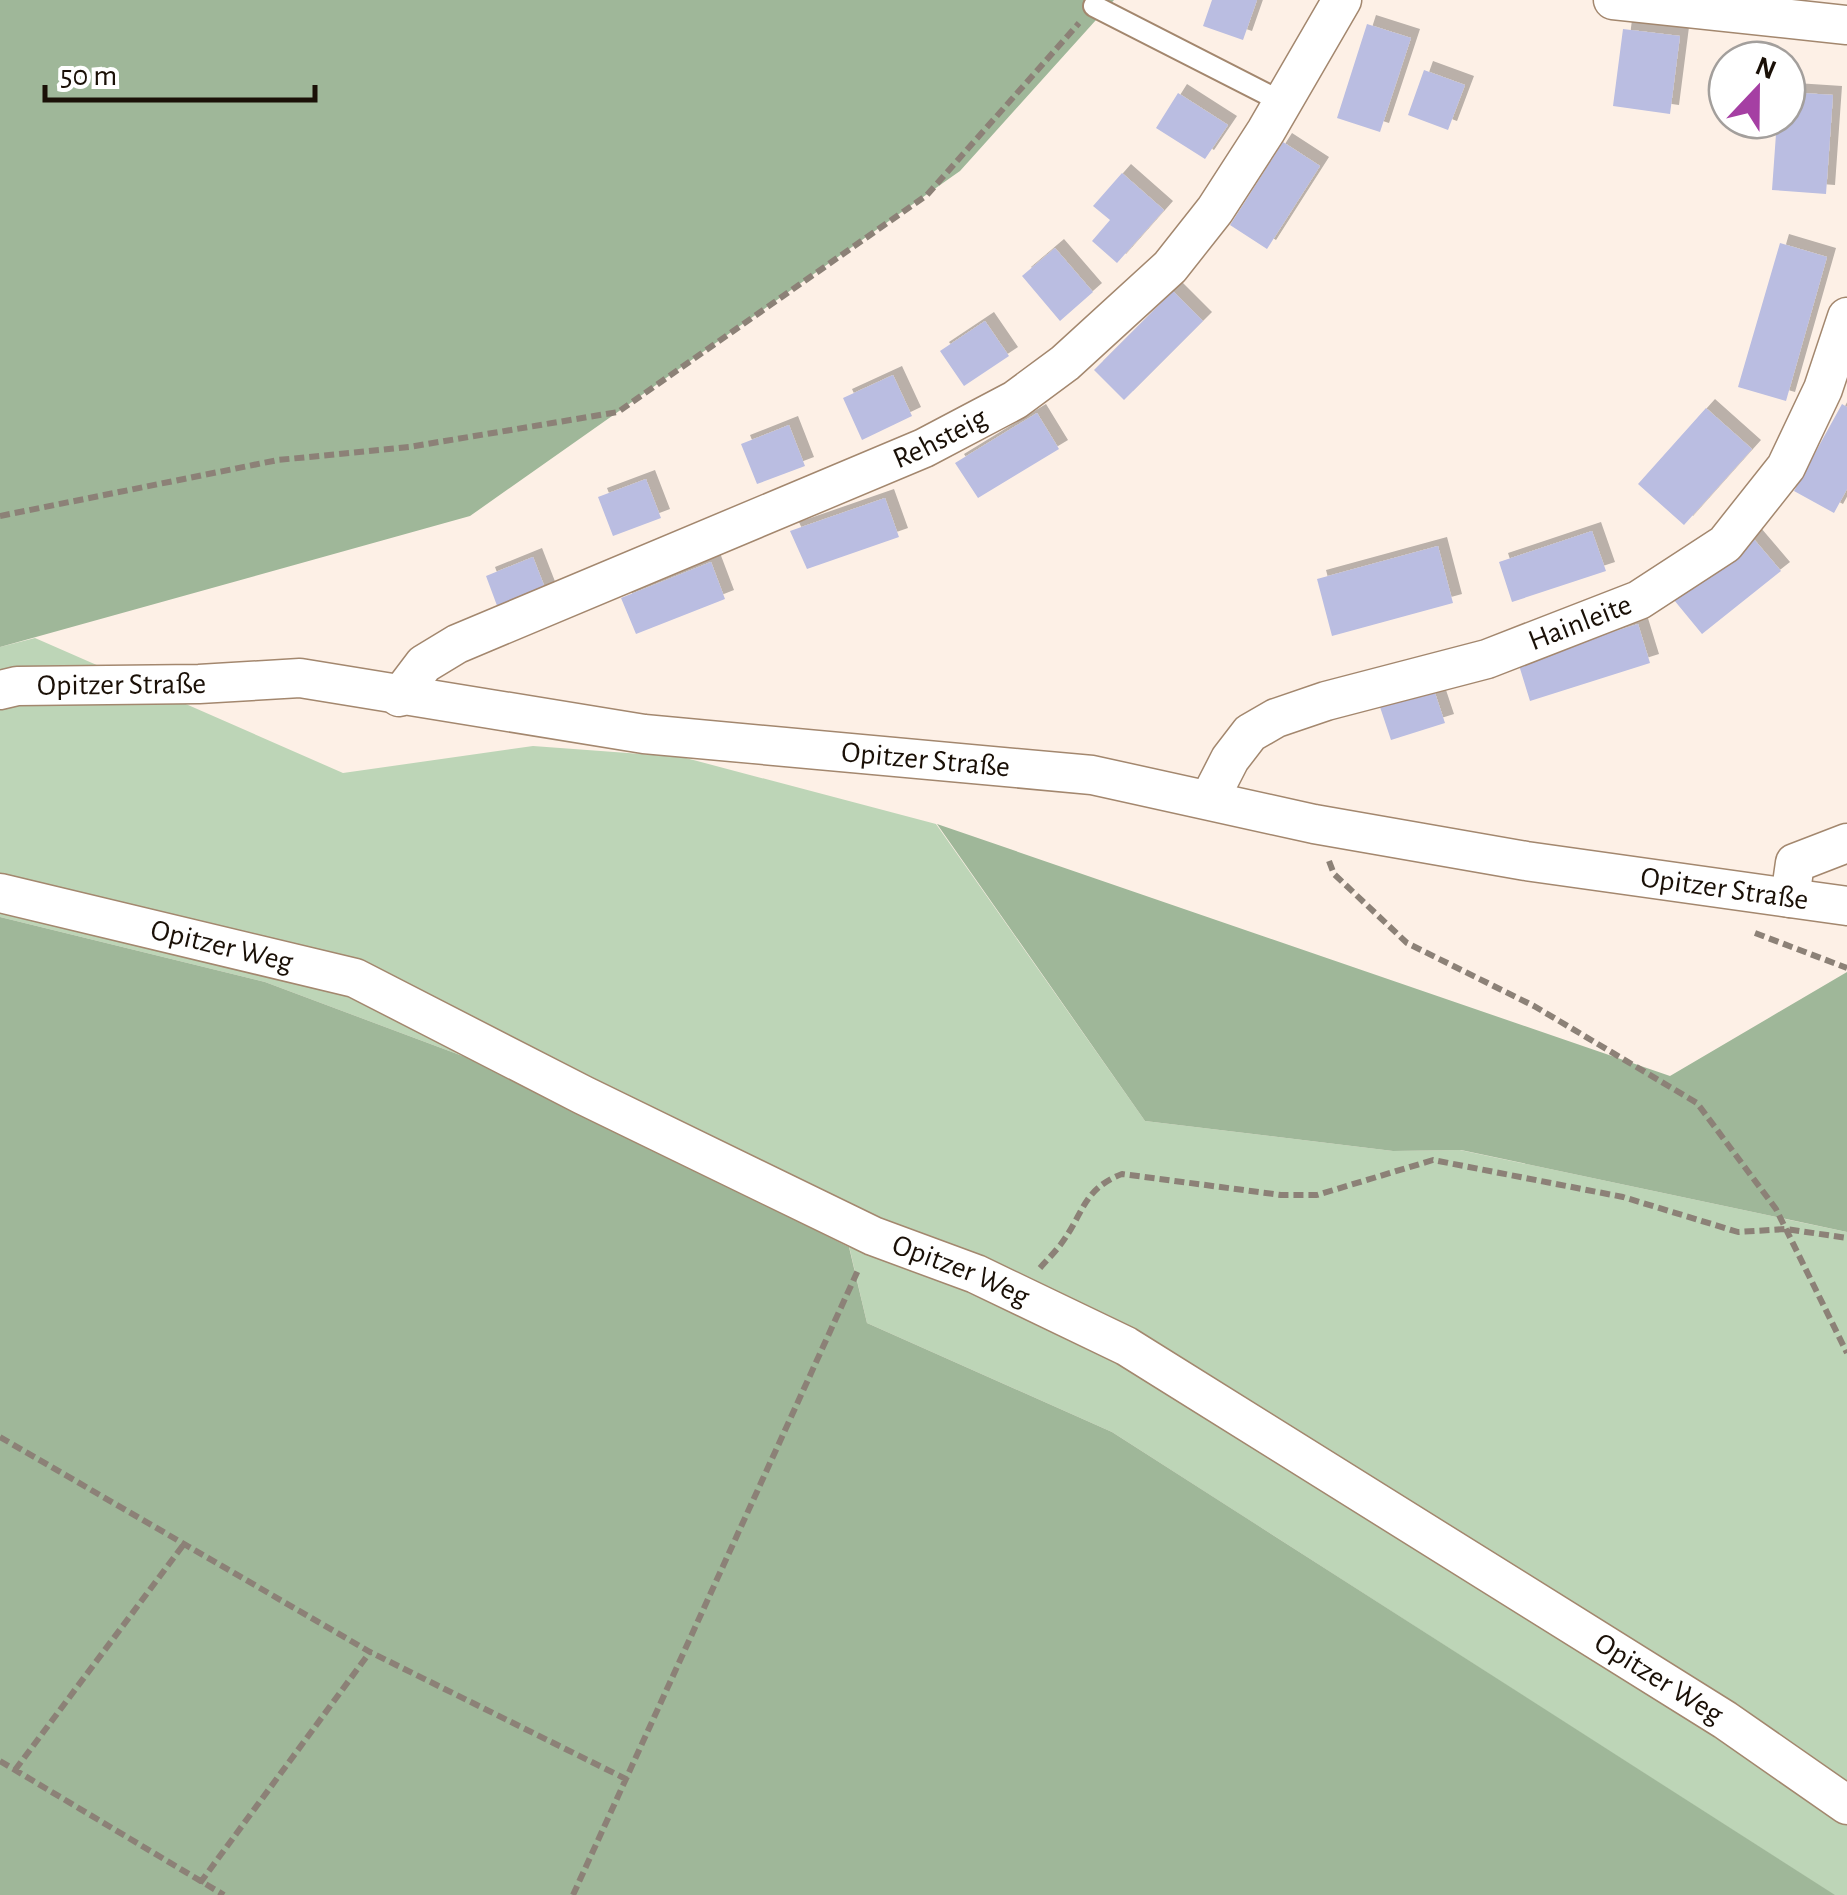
<svg xmlns="http://www.w3.org/2000/svg" width="1847" height="1895" font-family="'Alegreya Sans',sans-serif">
	<style>
		.green { fill: #bdd5b7 }
		.forest { fill: #9fb799 }
		.building { fill: #babde1; filter: url(#shadow) }
		.lines { fill: none; stroke-linecap: round; stroke-linejoin: round }
		.service-casing { stroke: #a3876e; stroke-width: 24 }
		.minor-casing { stroke: #a3876e; stroke-width: 41 }
		.path { stroke: #8c8177; stroke-width: 6; stroke-dasharray: 10 5; stroke-linecap: butt }
		.service { stroke: #fff; stroke-width: 20 }
		.minor { stroke: #fff; stroke-width: 38 }
		.labels { text-anchor: middle; dominant-baseline: central; stroke-width: 9; stroke-linejoin: round; paint-order: stroke }
		.street-label { font-size: 30px; fill: #1a1007; stroke: #fff }
	</style>
	<defs>
		<filter id="shadow"><feDropShadow dx="9" dy="-9" stdDeviation="0" flood-color="#0004"/></filter>
	</defs>
	<rect width="100%" height="100%" fill="#fdf0e6"/>
	<path class="green" d="M35,638L343,773L533,746L682,757L936,824L1145,1121L1393,1151L1460,1150L1847,1232V1895H1834L1112,1432L867,1323L849,1246L492,1067L265,982L0,917V647Z"/>
	<path class="forest" d="M0,0H1114L960,171L470,516L0,647Z
		M937,824L1670,1076L1847,972V1232L1461,1150L1393,1151L1145,1121Z
		M0,917L265,982L492,1067L849,1247L867,1323L1112,1432L1835,1895H0Z"/>
	<path class="building" d="M1212,0H1257L1243,40L1203,26Z
		M1367,24L1411,38L1380,132L1337,118Z
		M1623,29L1680,36L1670,114L1613,106Z
		M1424,70L1465,85L1448,130L1408,115Z
		M1787,92L1833,95L1826,194L1772,190L1777,120H1787Z
		M1178,93L1228,125L1205,159L1156,128Z
		M1283,142L1320,166L1267,249L1230,225Z
		M1122,173L1164,210L1117,263L1092,241L1110,220L1093,206Z
		M1780,243L1827,257L1786,401L1738,387Z
		M1055,248L1093,292L1060,321L1022,276Z
		M1173,291L1203,321L1124,400L1094,370Z
		M985,321L1009,356L964,386L940,351Z
		M893,375L912,416L862,440L843,398Z
		M1842,404L1847,407V489L1834,513L1794,491Z
		M1706,408L1752,449L1684,525L1638,484Z
		M1037,413L1059,449L978,498L955,463Z
		M789,425L805,466L757,484L741,444Z
		M646,479L661,518L613,536L598,497Z
		M885,498L899,537L807,569L790,531Z
		M1592,531L1606,571L1512,602L1499,562Z
		M1752,537L1781,571L1702,634L1674,600Z
		M1438,546L1453,603L1332,636L1317,579Z
		M533,557L547,593L499,611L486,576Z
		M711,562L725,599L636,634L621,598Z
		M1638,624L1650,663L1530,701L1518,662Z
		M1433,687L1445,723L1391,740L1379,704Z"/>
	<g class="lines">
		<defs>
			<path id="service" d="M1094,6L1284,103"/>
			<g id="minor">
				<path d="M1613,0L1847,25"/>
				<path id="s1" d="M0,690L17,686L199,684L300,678L644,734L1092,775L1314,824L1526,861L1847,906"/>
				<path id="s2" d="M399,697L424,664L457,644L924,448L1015,400L1065,363L1170,267L1215,210L1266,131L1342,0"/>
				<path id="s3" d="M1209,800L1230,759L1250,733L1276,718L1326,701L1487,659L1639,600L1725,544L1786,467L1823,389L1847,317"/>
				<path id="s4" d="M0,893L355,978L583,1095L873,1236L976,1274L1126,1346L1725,1720L1847,1805"/>
				<path d="M1790,898L1795,863L1847,843"/>
			</g>
		</defs>
		<use href="#service" class="service-casing"/>
		<use href="#minor" class="minor-casing"/>
		<path class="path" d="M0,516L278,460L409,447L618,412L927,195L1079,23
			M1329,861L1334,874L1407,943L1534,1006L1697,1103L1776,1209L1847,1353
			M1755,933L1847,968
			M1040,1268C1047,1260 1055,1252 1061,1244C1084,1213 1083,1189 1122,1174L1281,1195H1317L1433,1160L1623,1197L1738,1232L1786,1229L1847,1238
			M0,1437L370,1652L628,1780
			M0,1761L224,1895
			M15,1770L184,1544
			M200,1883L370,1652
			M573,1895L859,1268"/>
		<use href="#service" class="service"/>
		<use href="#minor" class="minor"/>
	</g>
	<g class="labels">
		<g class="street-label">
			<text stroke="none"><textPath href="#s2" startOffset="605">Rehsteig</textPath></text>
			<text stroke="none"><textPath href="#s3" startOffset="428">Hainleite</textPath></text>
			<text stroke="none"><textPath href="#s1" startOffset="122">Opitzer Straße</textPath></text>
			<text stroke="none"><textPath href="#s1" startOffset="932">Opitzer Straße</textPath></text>
			<text stroke="none"><textPath href="#s1" startOffset="1742">Opitzer Straße</textPath></text>
			<text stroke="none"><textPath href="#s4" startOffset="228">Opitzer Weg</textPath></text>
			<text stroke="none"><textPath href="#s4" startOffset="1038">Opitzer Weg</textPath></text>
			<text stroke="none"><textPath href="#s4" startOffset="1848">Opitzer Weg</textPath></text>
		</g>
	</g>
	<g transform="translate(1757 90) rotate(22)"><circle r="48" fill="#ffffff" stroke="#a39f9c" stroke-width="2.5"/>
	<path d="M0-8L18 38L0 25L-18 38Z" fill="#a53fa3"/>
	<text y="-15" font-size="28" font-weight="bold" text-anchor="middle" fill="#1a1007">N</text>
	</g>
	<path d="M45 85v15h270v-15" fill="none" stroke="#1a1007" stroke-width="5"/>
	<text x="60" y="85" font-size="30" fill="#1a1007" stroke="#ffffff" stroke-width="8" paint-order="stroke">50 m</text>
</svg>
